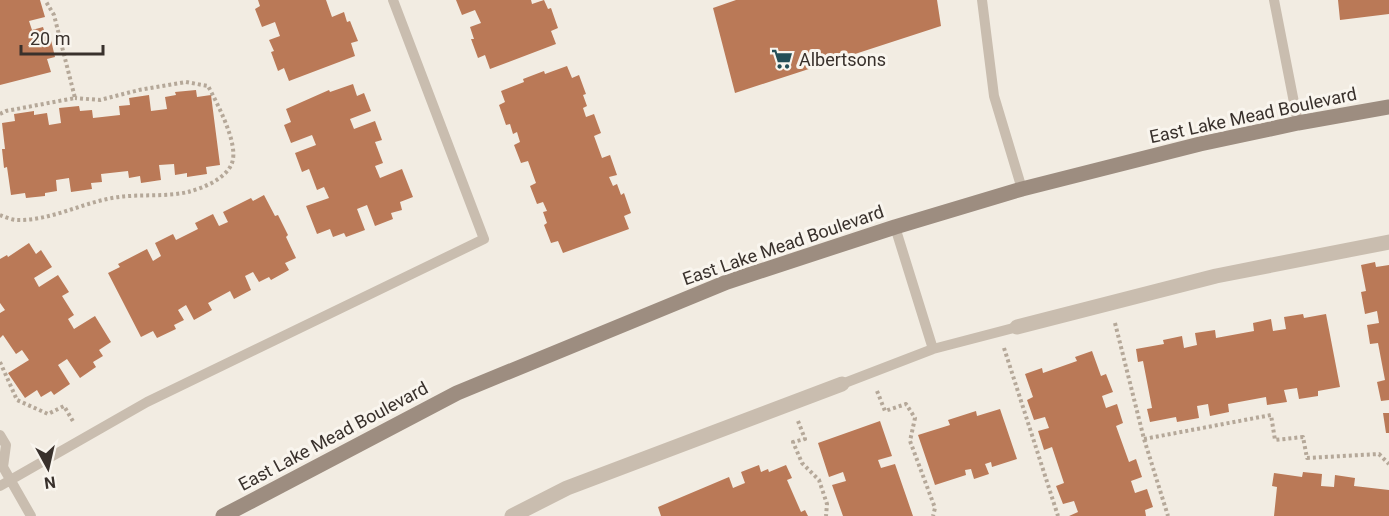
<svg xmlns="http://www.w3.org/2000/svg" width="1389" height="516" font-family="Roboto,sans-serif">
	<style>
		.building { fill: #ba7957 }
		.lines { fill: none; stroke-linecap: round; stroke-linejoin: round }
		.path { stroke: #b5a899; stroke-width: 4; stroke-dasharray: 3 3; stroke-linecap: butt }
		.service { stroke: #c9bdaf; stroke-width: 10 }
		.minor { stroke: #c9bdaf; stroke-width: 15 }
		.secondary { stroke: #9d8d80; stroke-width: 15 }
		.labels { text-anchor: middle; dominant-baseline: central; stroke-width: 6; stroke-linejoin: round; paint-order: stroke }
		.poi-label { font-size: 18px; fill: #39312c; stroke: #f9f5ee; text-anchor: start }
		.street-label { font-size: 18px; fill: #39312c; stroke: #f9f5ee }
	</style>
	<rect width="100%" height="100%" fill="#f2ece2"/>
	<path class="building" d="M0,0H40L45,17L29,21L32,30L43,27L46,37L50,36L55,57L47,59L51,72L0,85Z
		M258,0H326L332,17L344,12L347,22L350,21L358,41L351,43L355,56L289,81L284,68L278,71L271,52L274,51L269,40L280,36L275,22L262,27L255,9L260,6Z
		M456,0H531L532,4L544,0L548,9L551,8L558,28L551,31L556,44L490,69L485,55L478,58L471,39H474L470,27L481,23L475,10L462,15Z
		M736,0H937L941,26L735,93L713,8Z
		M1338,0H1389V14L1340,20Z
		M567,66L572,78L579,75L586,94L583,95L587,106L583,108L586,117L594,114L601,133L594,136L602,158L610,155L617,175L609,177L613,186L617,184L621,195L624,193L631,213L624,216L629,229L563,253L558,241L551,243L544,225L547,223L543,212L547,211L543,202L537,204L530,186L536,183L528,161L521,163L514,145L520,142L517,132L513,134L510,124L506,125L499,105L505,102L501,91L524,82L523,79L544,71L545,74Z
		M353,84L357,96L364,93L371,111L350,119L354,129L375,121L382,140L375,142L383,163L375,166L380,178L402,169L413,197L400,202L402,210L391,213L393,219L375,226L367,205L357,209L365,230L346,237L344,233L333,237L330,229L317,234L306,206L329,198L324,187L317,190L309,169L302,172L295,153L316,145L312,135L291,143L284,125L291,122L286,109L329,90L330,92Z
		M196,90L197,97L211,95L220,165L206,167L207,174L187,177V173L175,175L174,164L159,165L161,180L141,183L140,176L129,178L128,171L101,174L102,182L91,183L92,189L71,192L69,178L56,180L57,191L45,193V196L26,198L25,193L11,195L7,167L4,168L2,149H5L2,123L15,121L14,114L34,111V115L47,113L49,125L61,123L59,108L79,106L80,111L92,110L93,118L120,115L119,106L130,105L129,98L149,95L151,111L167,109L165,97L176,95L175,92Z
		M264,195L275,216L278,215L288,235L286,237L296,258L285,263L289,270L271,280L269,277L259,282L253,272L245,276L251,290L234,299L230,291L208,303L212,310L194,320L186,305L178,310L184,320L174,325L176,329L157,338L153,331L141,337L108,273L120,267L118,264L147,249L153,261L161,256L155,243L173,234L176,240L198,229L195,223L213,214L219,226L228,222L223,212L251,198L253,201Z
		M29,243L36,254L41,250L52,267L34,278L39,287L58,275L69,292L62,296L74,315L68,319L74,329L95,316L111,342L99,350L103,356L93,362L96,367L80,378L67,359L58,365L70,384L54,395L51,391L41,397L37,390L25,398L8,373L29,360L22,350L16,354L3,335L0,338V313L5,310L0,303V259L7,255L8,257Z
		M1375,262L1376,267L1389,265V400L1381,401L1377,382L1385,380L1378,343L1370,344L1367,325L1379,323L1377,311L1365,314L1361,292L1366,291L1361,265Z
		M1303,314L1304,318L1326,314L1340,387L1318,391V396L1299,399L1297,388L1284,390L1287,402L1267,405L1266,397L1228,404L1229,412L1210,416L1208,404L1197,406L1199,418L1177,422L1176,417L1150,422L1147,409L1152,408L1143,361L1138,362L1136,349L1164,344L1163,340L1182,336L1184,348L1197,345L1195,333L1215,330L1216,338L1254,331L1253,323L1271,319L1273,331L1286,329L1284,317Z
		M1092,351L1101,376L1106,374L1113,392L1102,396L1106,408L1117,404L1123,423L1116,426L1129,462L1136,459L1142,477L1131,481L1135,493L1147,489L1153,507L1145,510L1146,516H1069L1078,512L1074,501L1063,504L1056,486L1064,483L1052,447L1044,450L1038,431L1049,428L1045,417L1034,420L1027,400L1033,397L1025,374L1042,368L1043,373L1077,361L1075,357Z
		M1000,409L1017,459L992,467L991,462L985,464L989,474L974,479L971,469L965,470L966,475L935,485L918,435L950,425L948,420L976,411L977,416Z
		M1383,413H1389V433H1386Z
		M880,421L892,456L878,460L881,468L895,464L913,516H843L832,485L846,481L843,472L829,477L818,443Z
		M759,465L761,472L768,469L769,472L786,465L792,478L787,480L801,512L805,510L808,516H661L658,507L729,477L733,488L745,483L741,472Z
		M1303,472L1322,474L1321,486L1334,487L1335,475L1355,478L1354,486L1389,490V516H1274L1277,487L1272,486L1274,473L1302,477Z"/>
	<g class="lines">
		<path class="path" d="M0,114L6,111L75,98L54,15L45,0
			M0,215C5,217 12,220 17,220C52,221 85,201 119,197C141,194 166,197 188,192C203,188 226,179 232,163C239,144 217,103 208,86L186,82L139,90L100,100L75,98
			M1115,323L1144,439L1168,516
			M1004,348L1058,516
			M0,362L17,400L48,414L64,406L74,423
			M877,391L885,411L906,404L915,418L910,441L935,508L933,516
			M798,421L805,439L793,442L802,463L819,480L827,504L826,516
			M1144,439L1271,415L1275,440L1303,437L1307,458L1379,454L1389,464"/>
		<path class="service" d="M982,0L994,96L1022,189
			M1274,0L1298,123
			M895,227L933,349
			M842,384L933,349L1017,327
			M0,435L6,445L3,467L31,516
			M0,486L147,402L484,239L393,0"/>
		<path class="minor" d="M1017,327L1216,276L1389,242
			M512,516L567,488L842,384"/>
		<path class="secondary" d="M223,516L457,393L727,282L895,227L1022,189L1200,144L1298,123L1389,107"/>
	</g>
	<defs>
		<symbol id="supermarket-bare" viewBox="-9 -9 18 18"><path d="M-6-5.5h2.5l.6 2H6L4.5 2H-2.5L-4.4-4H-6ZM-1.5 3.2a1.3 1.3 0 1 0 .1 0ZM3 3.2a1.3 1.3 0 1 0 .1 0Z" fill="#254f57" stroke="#f9f5ee" stroke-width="2.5" paint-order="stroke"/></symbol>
	</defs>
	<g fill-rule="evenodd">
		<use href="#supermarket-bare" x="767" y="44" width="30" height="30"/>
	</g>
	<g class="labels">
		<g class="poi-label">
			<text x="799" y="59">Albertsons</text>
		</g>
		<g class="street-label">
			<text transform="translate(1253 115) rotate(-12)">East Lake Mead Boulevard</text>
			<text transform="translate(783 245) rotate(-19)">East Lake Mead Boulevard</text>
			<text transform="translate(333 436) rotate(-28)">East Lake Mead Boulevard</text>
		</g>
	</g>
	<g transform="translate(48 468) rotate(172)" stroke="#f9f5ee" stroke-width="4.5" paint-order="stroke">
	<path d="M0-4.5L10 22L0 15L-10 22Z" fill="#39312c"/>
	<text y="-9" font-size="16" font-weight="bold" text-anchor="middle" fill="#39312c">N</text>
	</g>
	<path d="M21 45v9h82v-9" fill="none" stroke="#39312c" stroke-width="3"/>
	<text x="30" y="45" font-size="18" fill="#39312c" stroke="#f9f5ee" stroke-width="4.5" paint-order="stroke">20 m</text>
</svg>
